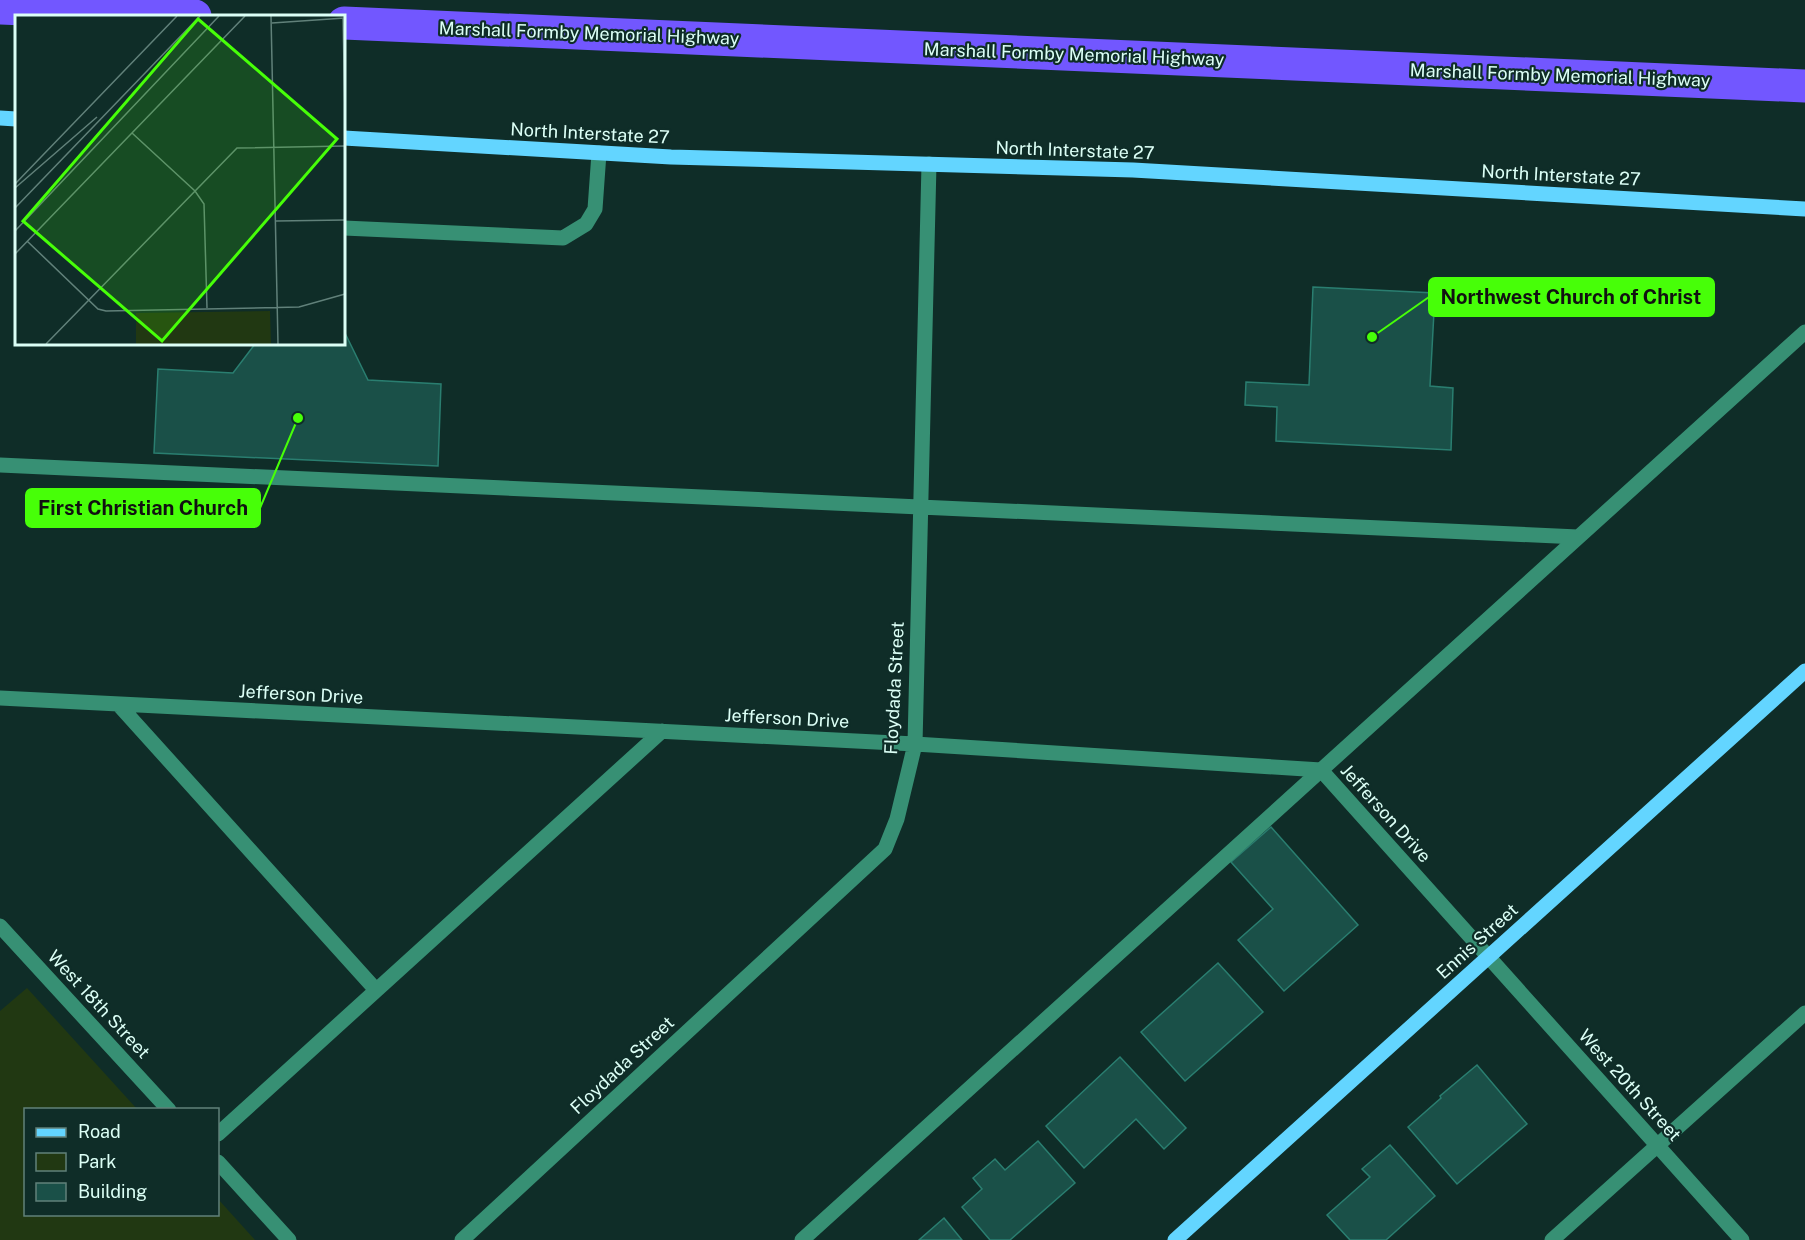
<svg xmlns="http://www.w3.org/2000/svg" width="1805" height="1240" font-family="'Public Sans',sans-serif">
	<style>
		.green { fill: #213812 }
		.building { fill: #1a5048; stroke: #2a7e70; stroke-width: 1.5 }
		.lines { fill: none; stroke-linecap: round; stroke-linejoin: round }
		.minor { stroke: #379074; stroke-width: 15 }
		.major { stroke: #63d5ff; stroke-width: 15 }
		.highway { stroke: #7257ff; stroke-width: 33 }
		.labels { text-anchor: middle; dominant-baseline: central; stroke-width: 4.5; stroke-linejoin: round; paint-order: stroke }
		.street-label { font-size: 18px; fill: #dcfff6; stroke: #0f2d28 }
		.inset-road { fill: none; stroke: #61817a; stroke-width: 1.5 }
		.view { fill: #47ff08; fill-opacity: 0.15; stroke: #47ff08; stroke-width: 3 }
		.inset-edge { fill: none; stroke: #dcfff6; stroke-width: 3 }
		.leader { fill: none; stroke: #47ff08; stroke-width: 2 }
		.callout-dot { fill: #47ff08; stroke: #0f2d28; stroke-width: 2 }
		.callout { fill: #47ff08; stroke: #47ff08; stroke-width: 2 }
		.callout-label { font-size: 20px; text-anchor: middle; font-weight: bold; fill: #111 }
	</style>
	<rect width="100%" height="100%" fill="#0f2d28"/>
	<path class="green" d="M27,988L137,1109L26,1110V1214H218V1199L255,1240H0V1011Z"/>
	<path class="building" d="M1313,287L1435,293L1430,386L1453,388L1451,450L1276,441L1277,407L1245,405L1246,382L1309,385Z
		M344,331L368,380L441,384L438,466L154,453L158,369L233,373L255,344H344Z
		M1271,827L1358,925L1284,991L1238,940L1273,909L1231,862Z
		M1218,963L1263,1012L1185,1081L1141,1032Z
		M1120,1057L1186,1128L1164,1149L1136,1119L1084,1168L1046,1126Z
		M1477,1065L1527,1124L1457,1184L1408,1127L1441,1098L1440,1096Z
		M1038,1141L1075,1183L1010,1240H990L962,1207L982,1189L973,1178L995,1159L1005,1170Z
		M1390,1145L1435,1196L1386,1240H1350L1327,1215L1370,1177L1362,1169Z
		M944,1218L962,1240H919Z"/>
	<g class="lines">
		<path class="minor" d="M344,228L563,238L586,224L595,209L599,153
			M0,465L1578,537
			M0,698L915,744L1321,770L1742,1240
			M118,704L376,990
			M0,926L169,1110
			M218,1134L662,731
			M218,1162L289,1240
			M462,1240L885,849L897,819L915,744L929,164
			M802,1240L1805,332
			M1552,1240L1805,1013"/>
		<path class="major" d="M0,118L16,119
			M344,138L671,157L1133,170L1805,209
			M1175,1240L1805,671"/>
		<path class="highway" d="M0,8L195,16
			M344,23L1805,86"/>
	</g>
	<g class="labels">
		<g class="street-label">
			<text transform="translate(589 33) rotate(2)">Marshall Formby Memorial Highway</text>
			<text transform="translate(1074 54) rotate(2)">Marshall Formby Memorial Highway</text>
			<text transform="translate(1560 75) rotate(2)">Marshall Formby Memorial Highway</text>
			<text transform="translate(590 133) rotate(3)">North Interstate 27</text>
			<text transform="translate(1075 150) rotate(2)">North Interstate 27</text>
			<text transform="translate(1561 175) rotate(3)">North Interstate 27</text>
			<text transform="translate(894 688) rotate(-87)">Floydada Street</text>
			<text transform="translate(301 694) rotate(3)">Jefferson Drive</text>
			<text transform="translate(787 718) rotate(3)">Jefferson Drive</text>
			<text transform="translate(1386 813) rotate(48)">Jefferson Drive</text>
			<text transform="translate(1477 941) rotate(-42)">Ennis Street</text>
			<text transform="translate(99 1004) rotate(47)">West 18th Street</text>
			<text transform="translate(622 1065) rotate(-43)">Floydada Street</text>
			<text transform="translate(1630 1085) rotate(48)">West 20th Street</text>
		</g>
	</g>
	<g transform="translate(15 15)">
		<rect width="330" height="330" fill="#0f2d28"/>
		<path d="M255,296L256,329H121V298Z" fill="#213812"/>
		<path class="inset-road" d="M256,1L263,329M328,3L330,100M257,8L330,3M117,118L180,176L189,189L192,293M0,169L162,1M0,173L82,102M0,193L185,1M261,206L330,205M0,216L204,1M12,226L83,294L91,296L284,292L330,279M0,239L230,1M31,329L222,133L330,131"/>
		<path class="view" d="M183,4L322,124L147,326L8,206Z"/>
		<rect width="330" height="330" class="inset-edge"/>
	</g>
	<path class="leader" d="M1372 337L1429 297M298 418L260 508"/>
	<g class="callout-dot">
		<circle cx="1372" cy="337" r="6"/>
		<circle cx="298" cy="418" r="6"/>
	</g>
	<g class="callout">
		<rect x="1429" y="278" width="285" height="38" rx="6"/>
		<rect x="26" y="489" width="234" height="38" rx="6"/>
	</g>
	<g class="callout-label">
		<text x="1571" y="304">Northwest Church of Christ</text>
		<text x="143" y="515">First Christian Church</text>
	</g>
	<rect x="24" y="1108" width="195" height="108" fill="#0f2d28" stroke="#61817a" stroke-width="1.5"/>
	<rect x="36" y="1128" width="30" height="9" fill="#63d5ff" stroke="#61817a" stroke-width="1.5"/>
	<text x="78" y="1138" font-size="18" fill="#dcfff6">Road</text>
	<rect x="36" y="1153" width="30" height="18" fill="#213812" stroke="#61817a" stroke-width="1.5"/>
	<text x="78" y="1168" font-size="18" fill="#dcfff6">Park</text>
	<rect x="36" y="1183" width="30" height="18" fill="#1a5048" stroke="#61817a" stroke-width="1.5"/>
	<text x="78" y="1198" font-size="18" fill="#dcfff6">Building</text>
</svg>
